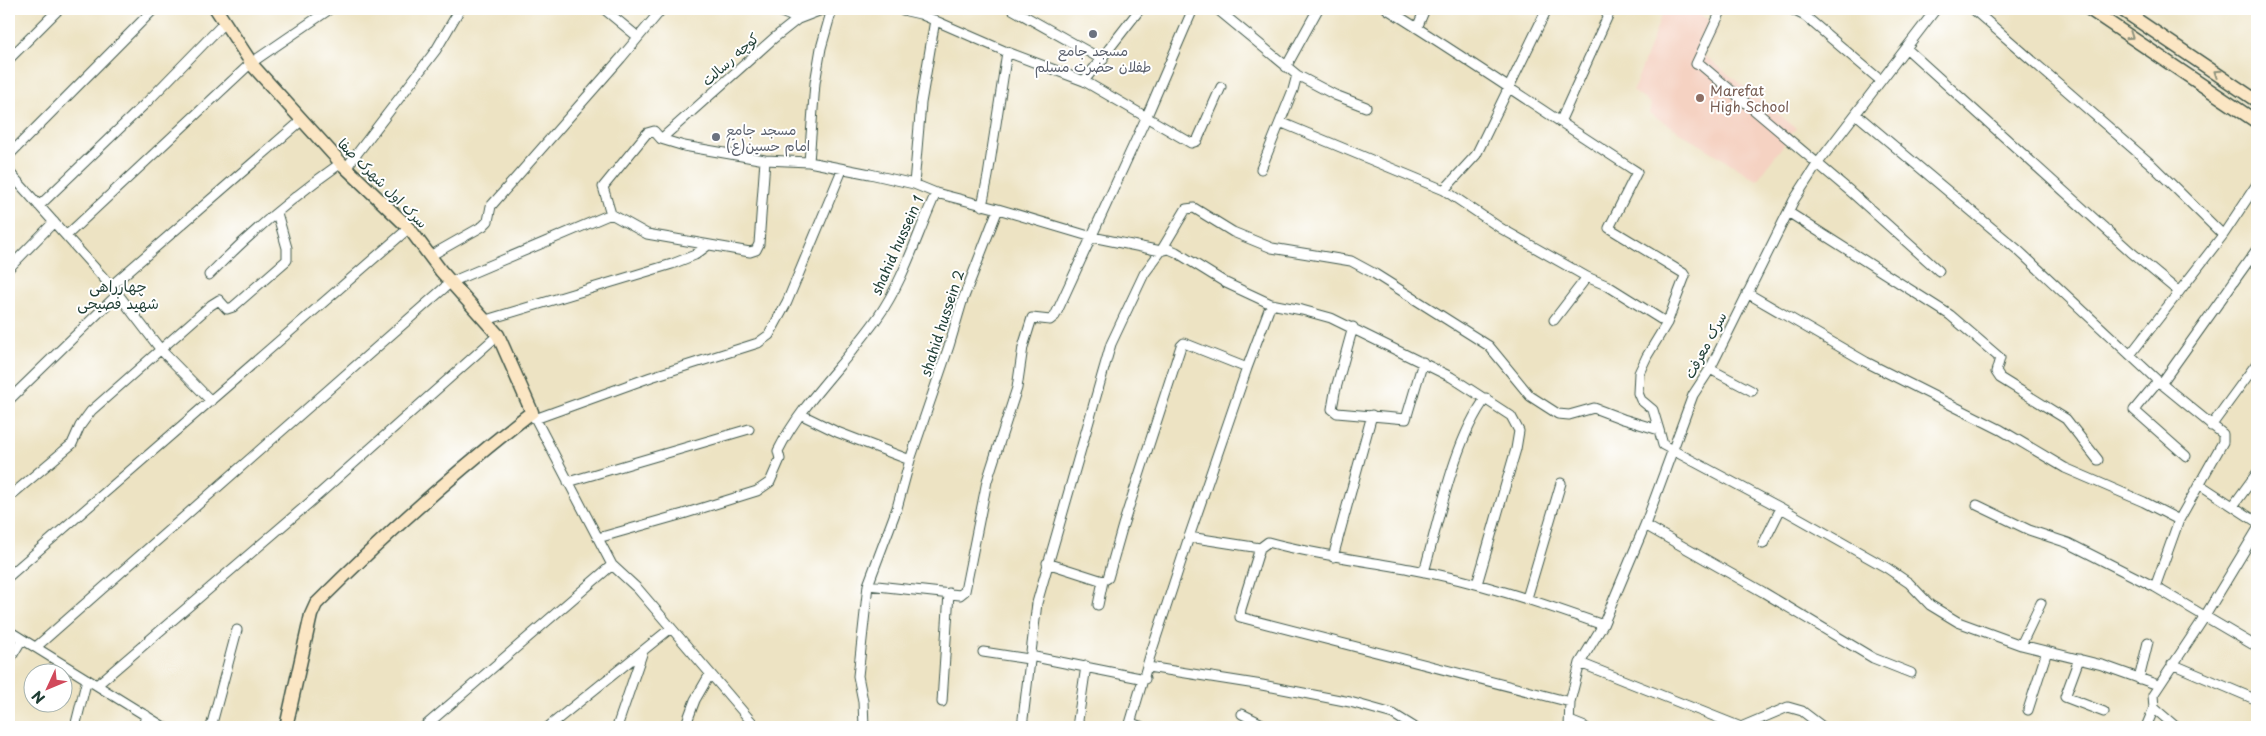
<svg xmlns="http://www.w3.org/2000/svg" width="2266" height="736" font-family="'Playpen Sans','Playpen Sans Arabic',sans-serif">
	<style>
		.built { fill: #f5d2c2 }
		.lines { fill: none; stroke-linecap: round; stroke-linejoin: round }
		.street-casing { stroke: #3e5649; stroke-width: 11 }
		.secondary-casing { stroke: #3e5649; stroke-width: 15 }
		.street { stroke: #fff; stroke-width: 9 }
		.secondary { stroke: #fbe6c4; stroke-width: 12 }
		.oneway { stroke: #8d927c }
		.worship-dot { fill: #6b7280; stroke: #fff; stroke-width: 2 }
		.education-dot { fill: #8d6e63; stroke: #fff; stroke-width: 2 }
		.labels { text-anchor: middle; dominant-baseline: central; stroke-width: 4; stroke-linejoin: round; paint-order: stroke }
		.worship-label { font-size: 14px; fill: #5b616d; stroke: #fff }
		.street-label { font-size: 14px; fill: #1f3d34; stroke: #fff }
		.education-label { font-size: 14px; fill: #785e54; stroke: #fff; text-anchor: start }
		.neighbourhood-label { font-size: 15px; fill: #1f3d34; stroke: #fff }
	</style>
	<rect width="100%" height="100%" fill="#fff"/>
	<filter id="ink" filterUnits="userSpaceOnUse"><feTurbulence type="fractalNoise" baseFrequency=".02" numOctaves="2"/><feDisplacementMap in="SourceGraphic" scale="10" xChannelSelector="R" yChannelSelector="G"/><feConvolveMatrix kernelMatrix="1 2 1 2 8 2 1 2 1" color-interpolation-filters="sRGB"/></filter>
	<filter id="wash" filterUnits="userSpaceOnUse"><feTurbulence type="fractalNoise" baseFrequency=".0096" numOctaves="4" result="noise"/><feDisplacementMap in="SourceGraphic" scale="20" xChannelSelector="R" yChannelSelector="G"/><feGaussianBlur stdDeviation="1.12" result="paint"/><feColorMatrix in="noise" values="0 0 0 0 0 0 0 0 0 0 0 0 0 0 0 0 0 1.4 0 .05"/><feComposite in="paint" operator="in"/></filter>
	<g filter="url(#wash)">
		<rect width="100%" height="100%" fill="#ede3c3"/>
		<path class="built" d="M1664,9H1690L1719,26L1704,55L1796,128L1757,180L1649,113L1651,104L1633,91Z"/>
	</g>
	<g filter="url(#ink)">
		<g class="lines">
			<defs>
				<path id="street" d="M604,9L638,37
					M774,9L798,19
					M898,9L920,14L1007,52L1084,81L1191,143L1197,141L1221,87
					M1012,9L1103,60
					M1217,9L1297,75L1335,95L1366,107
					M1387,9C1471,61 1553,118 1637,172L1609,228L1683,273L1685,276L1667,323L1647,356L1639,373L1638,393L1641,400L1653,410L1659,430
					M1722,9L1696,64L1701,65L1850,191L1939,271
					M1791,9L1805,16L1880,80
					M1973,9L2152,165L2223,235
					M1417,28L1425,9
					M1906,48L2131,252L2179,292
					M9,59L59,9
					M1286,67L1318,9
					M1084,81L1140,9
					M1856,114L2019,251L2158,381L2223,434V442L2179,520L2155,587
					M1280,122L1444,190L1502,229L1587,277L1608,286L1667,323
					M1560,122L1611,9
					M661,139L774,38L798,19L824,9
					M9,155L154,9
					M809,162L815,83L821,48L832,9
					M346,168L436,50L460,9
					M1261,169L1293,90L1297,75
					M9,172L118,294L161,350L211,401
					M914,184L921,103L935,20
					M1444,190L1476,155L1547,9
					M39,206L145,104L225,22
					M982,206L988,176L1007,52
					M998,209L1092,237L1161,251L1169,249L1176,252L1226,283L1271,304L1302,310L1331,318L1451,377L1511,416L1519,431L1516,449L1477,584
					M1788,212L1950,315L2000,358L1996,372L2000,378L2066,419L2098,460
					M611,214L647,234L750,252L756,250L759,244L765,160
					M66,236L251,63L330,9
					M430,256L483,226L488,221L491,206L621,58L662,9
					M9,268L54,222
					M209,275C249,234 294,196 341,163
					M111,286L301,121
					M1747,293L1866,362L2001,430L2065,468L2144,502L2179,520
					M486,320L672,264L695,255L707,246
					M1554,320L1587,277
					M1353,327L1335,392L1332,409L1337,413L1406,419L1423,362
					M2130,355L2223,235L2257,184
					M1710,369L1752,391
					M2158,381L2134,410L2186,456
					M2161,384L2257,249
					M9,400L118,294
					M533,414L612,565L638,589L756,727
					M802,415L837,432L910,460
					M535,419L651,377L758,343L769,335L787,302L842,170
					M2211,426L2257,363
					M568,482L749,429
					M2199,484L2257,522
					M9,497L72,444L80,426L91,411L211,305L219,300L227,309L233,307L287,260V248L277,213
					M1977,505L2029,530L2068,543L2155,587L2252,644
					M2233,506L2257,473
					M1645,525L1763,592L1873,658L1911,673
					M1189,537L1260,548
					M598,538L683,514L757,491L770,482L780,459L778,451C802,402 847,362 878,317C904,280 917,234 936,193
					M1763,544L1781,508
					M1333,557L1372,415
					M1047,563L1103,581L1108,578L1123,525L1181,346L1184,343L1247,368
					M1424,572C1439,520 1454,440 1486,398
					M9,576L409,228
					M868,585L960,595L965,591L987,481L1017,388L1023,347L1032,318L1050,320L1055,316L1146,118L1193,9
					M1527,598L1561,483
					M1098,605L1103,581
					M9,631L164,727
					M2021,645L2041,603
					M36,647L451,282L611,214L603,187L647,133L654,131L661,139L684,146L765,160L809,162L870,174L914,184L936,193L998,209L962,302L949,346L910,460L897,508L868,585L858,676L863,701L864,727
					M983,652L1029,659
					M1030,656L1145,679
					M2079,659L2065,697L2104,712
					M9,661L22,639
					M1580,663L1741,727
					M2172,664L2257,700
					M1148,667L1262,685L1350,702L1393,714L1414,727
					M2139,679L2148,642
					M97,685L308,504L498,335
					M942,702L949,593
					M1570,702L1240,617L1241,609L1260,548L1268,542C1315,555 1362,560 1410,569C1476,581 1539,602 1603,625
					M2028,710L2047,651
					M1242,714L1268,727
					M1570,721L1585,727
					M1131,723L1142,727
					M75,727L87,679
					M143,727L146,715
					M211,727L237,630
					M424,727L612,565
					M548,727L671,628
					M617,727L643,651
					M685,727L695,700L710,674
					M1022,727L1037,603L1111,344L1144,274L1161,251L1186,209L1194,208L1233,232L1272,248L1351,261L1375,274L1489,346L1530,396L1558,414L1569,415L1594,408L1623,419L1659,430L1663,445L1781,508L1887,568L1909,583L1930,605L1958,622L2021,645L2102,665L2158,685
					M1077,727L1086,666
					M1129,727L1150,656L1189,537L1247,368L1271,304
					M1569,727L1570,702L1580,663L1603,625L1645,525L1693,395L1710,369L1794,200L1818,163L1936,9
					M1741,727L1788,707L1802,711L1823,727
					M2146,727L2154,708
					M2176,727L2154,708L2153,695L2202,621L2257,530"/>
				<path id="secondary" d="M216,9L254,67L341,163L409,228L441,271L498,335L532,412C456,471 384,536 316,604L311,615L286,727
					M2089,9L2257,122
					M2121,9L2257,101"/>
			</defs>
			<use href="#street" class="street-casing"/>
			<use href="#secondary" class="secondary-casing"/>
			<use href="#street" class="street"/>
			<use href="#secondary" class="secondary"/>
		</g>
		<defs><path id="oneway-chevron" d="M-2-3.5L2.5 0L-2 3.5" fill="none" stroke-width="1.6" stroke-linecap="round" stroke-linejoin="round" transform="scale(1.25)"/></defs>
		<g class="oneway">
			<use href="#oneway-chevron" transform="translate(2130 36) rotate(34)"/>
			<use href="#oneway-chevron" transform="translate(2217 73) rotate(-146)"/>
		</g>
	</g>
	<g class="worship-dot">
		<circle cx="1093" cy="34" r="5"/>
		<circle cx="716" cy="137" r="5"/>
	</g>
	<circle class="education-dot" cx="1700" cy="98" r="5"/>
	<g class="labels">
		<g class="worship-label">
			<text x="1093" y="50">مسجد جامع<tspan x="1093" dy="16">طفلان حضرت مسلم</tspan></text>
			<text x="726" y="129" text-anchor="start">مسجد جامع<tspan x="726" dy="16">امام حسین(ع)</tspan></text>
		</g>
		<g class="street-label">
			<text transform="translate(730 59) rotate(-42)">کوچه رسالت</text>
			<text transform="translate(383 183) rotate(45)">سرک اول شهرک صفا</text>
			<text transform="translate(897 245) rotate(-66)">shahid hussein 1</text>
			<text transform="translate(942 323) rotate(-72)">shahid hussein 2</text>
			<text transform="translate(1705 345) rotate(-62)">سرک معرفت</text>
		</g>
		<g class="education-label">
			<text x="1710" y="90">Marefat<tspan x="1710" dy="16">High School</tspan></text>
		</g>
		<g class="neighbourhood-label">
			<text x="118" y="285">چهارراهی<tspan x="118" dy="17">شهید فصیحی</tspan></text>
		</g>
	</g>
	<rect width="2266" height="736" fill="none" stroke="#fff" stroke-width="30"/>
	<g transform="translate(48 688) rotate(226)"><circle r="24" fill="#ffffff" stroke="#a5b1ae"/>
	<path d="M0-4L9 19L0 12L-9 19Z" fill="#d1495b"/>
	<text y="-8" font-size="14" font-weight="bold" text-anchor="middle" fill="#1f3d34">N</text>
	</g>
</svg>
